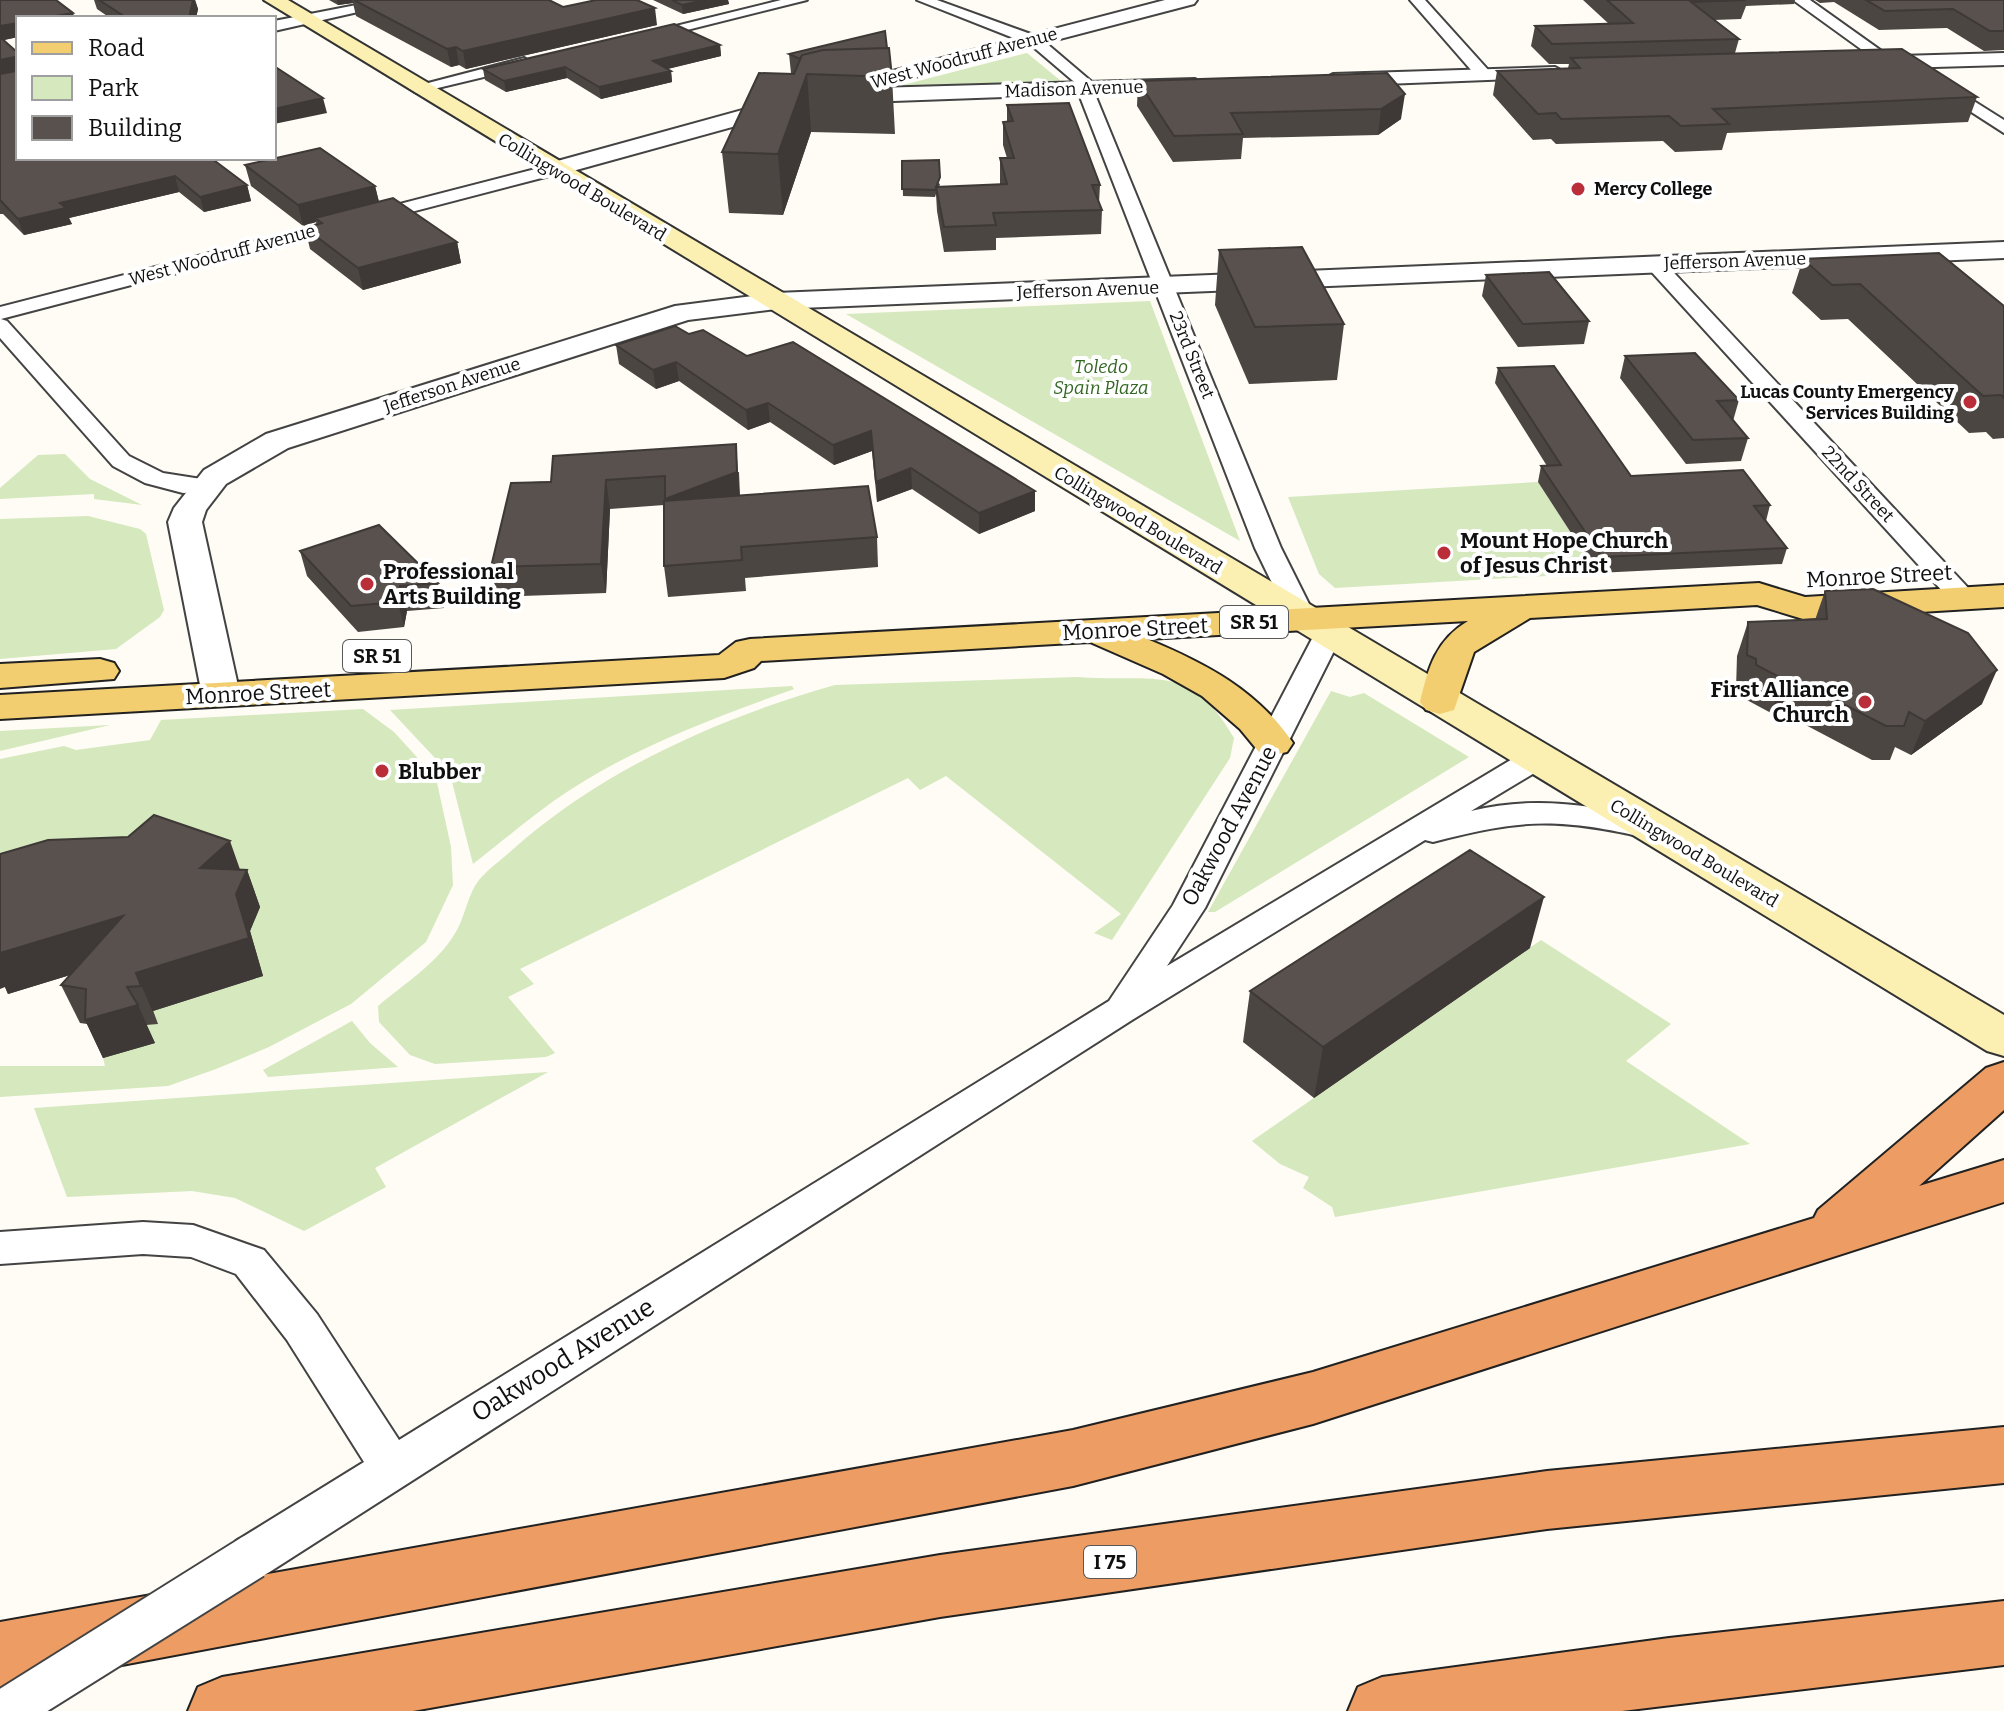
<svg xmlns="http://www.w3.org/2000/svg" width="2004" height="1711" font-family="Bitter,serif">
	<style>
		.green { fill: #d5e8be }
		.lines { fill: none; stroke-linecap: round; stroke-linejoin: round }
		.minor-casing { stroke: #434343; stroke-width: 4 }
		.tertiary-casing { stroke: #434343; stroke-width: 4 }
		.secondary-casing { stroke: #323232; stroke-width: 4 }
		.primary-casing { stroke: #212121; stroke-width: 4 }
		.motorway-casing { stroke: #212121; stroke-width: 4 }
		.minor { fill: #fff; fill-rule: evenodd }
		.tertiary { fill: #fff; fill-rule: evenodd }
		.secondary { fill: #fbf0b2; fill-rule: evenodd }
		.primary { fill: #f2ce71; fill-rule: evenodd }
		.motorway { fill: #ed9d63; fill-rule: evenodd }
		.minor-bridge-casing { stroke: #434343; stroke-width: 48; stroke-linecap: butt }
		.minor-bridge { stroke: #fff; stroke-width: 44 }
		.wall { fill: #4c4642 }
		.shaded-wall { fill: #3e3936 }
		.building { fill: #58514d; stroke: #3e3936; stroke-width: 2 }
		.poi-dot { fill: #ba2e39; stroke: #fff; stroke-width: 3 }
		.labels { text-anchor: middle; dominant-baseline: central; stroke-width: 8; stroke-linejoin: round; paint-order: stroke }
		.far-street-label { font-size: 18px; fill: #101010; stroke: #fff }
		.far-poi-label { font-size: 18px; font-weight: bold; fill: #101010; stroke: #fff; text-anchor: start }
		.far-park-label { font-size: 18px; font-style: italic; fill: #362; stroke: #fff }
		.shield { fill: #fff; stroke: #585858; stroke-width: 2 }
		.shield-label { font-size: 20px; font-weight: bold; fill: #101010 }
		.poi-label { font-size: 22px; font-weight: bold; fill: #101010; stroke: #fff; text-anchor: start }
		.street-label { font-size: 22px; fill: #101010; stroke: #fff }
		.near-street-label { font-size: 26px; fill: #101010; stroke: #fff }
	</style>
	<rect width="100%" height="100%" fill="#fefcf4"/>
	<path class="green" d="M1027,53L1061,81L899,86Z
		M1150,301L1240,541L846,314Z
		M65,454L90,479L142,505L94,499V494L0,499V488L38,455Z
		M1538,482L1597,573L1335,588L1319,574L1288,497Z
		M88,516L140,529L146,534L164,610L160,617L116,649L0,659V519Z
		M1078,677C1153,683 1190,661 1234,738L1230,758L1112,940L1094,933L1121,914L946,776L920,790L908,778L520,969L534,984L508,997L555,1053L546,1057L435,1064L410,1055L379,1022L378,1006C403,985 437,963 454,935C465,919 467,895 479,880C488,869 501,860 511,851C601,770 719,718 835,685Z
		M792,686L794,689C711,719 628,749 555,800C527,820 500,843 473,864L450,774L390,710Z
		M1331,691L1350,697L1364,693L1469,757L1215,912H1208Z
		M363,709L394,732L436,778L451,847L453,885L426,942L351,1004L269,1047L216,1069L168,1086L0,1097V1066H105L103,1058L144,1025L153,1011L262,976L0,896V759L64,746L76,750L150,740L161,720Z
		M110,725L0,751V731Z
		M1541,940L1671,1024L1626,1061L1750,1144L1335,1217L1332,1207L1303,1188L1309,1177L1280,1164L1252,1141Z
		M352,1021L370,1043L398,1067L268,1077L263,1070Z
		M548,1072L375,1168L386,1187L304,1231L235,1198L192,1191L67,1197L34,1108Z"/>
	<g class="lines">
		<defs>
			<path id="minor" d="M382,0H411L274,31V21Z
				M781,0H807L639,42L631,37Z
				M917,0H937L1039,37L1099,88L1094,92L1281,548L1317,620L1313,626H1293L1255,548L1077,89L1079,86L1031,45Z
				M1410,0H1425L1490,72V78H1478Z
				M1793,0H1810L1897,62L1883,65Z
				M524,58L532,63L530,66L417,93L409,88Z
				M1937,78L2004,120V133L1931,86V80Z
				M551,165L560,170L557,174L1,319L7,321L129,456L163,473L214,481L217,486L214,491L183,493L145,483L113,466L0,338V307Z
				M1655,258L1662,260L1972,592L1976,598L1972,604H1954L1648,268L1645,264Z
				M1328,627L1338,629L1342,635L1205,908L1167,966L1524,752H1546L1550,759L1546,766L1471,811C1531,796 1588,804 1647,818L1658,821L1663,828L1658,835L1647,838C1558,817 1520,819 1433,842L1425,840L1132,1020L268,1573L252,1579L236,1573L229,1557L236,1541L364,1462L287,1340L236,1274L191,1257L143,1254L0,1264V1232L143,1222L193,1225L264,1250L317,1314L399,1440L1109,1001L1173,905L1314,635L1318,629Z"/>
			<path id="tertiary" d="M1165,0H1197L1194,4L888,84L877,78L881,74Z
				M2004,53V65L1865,69L1855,63L1865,57Z
				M1555,67L1566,73L1562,77L1333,86L1322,80L1333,74Z
				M1195,79L1206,85L1203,90L838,103L827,96L838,89Z
				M793,96L801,98L804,103L801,108L551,177L539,170L543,165Z
				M2004,242V258L776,309L688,320L288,448L226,484L206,510L202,522L240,695L234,703L221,706L208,703L202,695L168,522L174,508L204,470L266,434L675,306L776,293Z"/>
			<path id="secondary" d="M264,0H288L2004,1015V1056L1987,1051Z"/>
			<path id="primary" d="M1759,583L1805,597L2004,585V607L1803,619L1757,605L1530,618L1474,652L1454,710L1440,714L1426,710L1420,702C1428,668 1436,640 1468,621L1147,639C1205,663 1257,690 1293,743L1287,752L1273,755L1259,752L1240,729L1202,696L1163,674L1090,642L761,661L754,668L724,678L0,719V695L719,655L736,642L750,639Z
				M100,659L114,663L119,671L114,679L0,688V664Z"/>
			<path id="motorway" d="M2004,1062V1110L1919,1186L2004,1160V1202L1313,1424L1073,1486L0,1688V1622L1073,1430L1313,1372L1814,1218L1818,1210L1986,1068Z
				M2004,1427V1483L1547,1529L940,1617L413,1711H188L198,1687L222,1677L940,1555L1547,1471Z
				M2004,1601V1665L1622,1711H1348L1358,1687L1382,1677L1669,1638Z"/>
		</defs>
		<use href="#minor" class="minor-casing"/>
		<use href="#tertiary" class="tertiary-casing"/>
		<use href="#secondary" class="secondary-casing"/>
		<use href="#primary" class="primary-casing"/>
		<use href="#motorway" class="motorway-casing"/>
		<use href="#minor" class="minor"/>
		<use href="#tertiary" class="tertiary"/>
		<use href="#secondary" class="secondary"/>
		<use href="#primary" class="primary"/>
		<use href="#motorway" class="motorway"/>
		<defs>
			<path id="minor-bridge" d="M6,1711L252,1557"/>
		</defs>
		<use href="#minor-bridge" class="minor-bridge-casing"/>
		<use href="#minor-bridge" class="minor-bridge"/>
	</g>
	<path class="wall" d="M0,0L18,18V37L3,40L18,158L247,185L251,201L204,212L179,192L69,218L72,224L24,235L3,214H0Z
		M94,0H195L198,9L196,18H110L97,9Z
		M329,0H549L563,7L657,25L466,69L459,65L451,67L356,16L353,3L338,5Z
		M653,0H728L729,4L683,14Z
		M1583,0H1795L1794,4L1746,6L1741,19L1714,20L1739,39L1735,53L1977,97L1968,122L1727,133L1722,150L1675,152L1663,141L1556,144L1551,139L1533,140L1493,95L1497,71L1568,68L1569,64H1549L1531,46L1535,26L1609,24Z
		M1815,0H2004V50L1984,51L1947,28L1879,30L1834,2L1820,3Z
		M720,45L721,56L668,69L671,71L672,82L601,99L567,78L506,92L485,80L483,69Z
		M887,48L892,77L895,134L811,132L783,215L729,213L722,152L793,74L791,73L789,54Z
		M1387,73L1401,119L1378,135L1243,138L1241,159L1173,162L1137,106L1138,81Z
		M1007,105L1100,185L1099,203L1102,210L1101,234L996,238V250L944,252L937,211L936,194L935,197L903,196L902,161L940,184L939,187L1000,184V158H1007L1003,145V122L1007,121Z
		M245,165L375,186L379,202L457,242L461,263L363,290L310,249L305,228L317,225L316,222L303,226L251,186Z
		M1219,250L1344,324L1337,380L1249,384L1215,305Z
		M1803,259L2004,306V438L1993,439L1986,432L1969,433L1848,319L1821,320L1792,293Z
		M1486,275L1589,321L1584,344L1518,347L1482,296Z
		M689,334L747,356L1035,491V511L979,534L912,489L877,502L872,451L834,465L770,422L748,430L679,381L656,389L619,364L616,345Z
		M1625,356L1739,400L1733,421L1748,438L1741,461L1686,464L1620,378Z
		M1498,368L1631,476L1770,505L1766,521L1787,548L1782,564L1597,573L1538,482L1541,466H1547L1495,383Z
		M739,472L740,496L877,537L878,567L745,578L746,591L668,597L664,566V505L610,509L606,593L497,597L491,567L511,483Z
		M300,551L438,583L444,608L407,611L404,627L358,632L307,576Z
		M1825,591L1982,704L1911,755L1895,747L1890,760H1872L1781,712L1771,713L1745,699V693L1736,689L1737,656L1748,622L1815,620Z
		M0,854L247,870L260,907L250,931L263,976L153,1011L158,1024L146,1025L155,1043L103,1058L87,1024L80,1023L61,985L70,975L8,994L5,987Z
		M1530,948L1314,1098L1243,1042L1250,991Z"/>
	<path class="shaded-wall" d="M193,0H195L198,9L196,18H189Z
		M337,0H352L353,3L338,5Z
		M705,0H728L729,4L683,14L682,5Z
		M655,8L657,25L466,69L463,51Z
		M73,13L75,18H44Z
		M18,23V37L0,41V26Z
		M720,45L721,56L654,72L653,61Z
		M456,47L459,65L451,67L447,49Z
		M15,57L18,71L0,75V60Z
		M565,67L567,78L506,92L504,81Z
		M671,71L672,82L601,99L599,87Z
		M807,74L811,132L783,215L778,154Z
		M1405,94L1401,119L1378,135L1381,109Z
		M323,98L327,113L274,124V109Z
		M175,176L179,192L69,218L72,224L24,235L18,219L60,203Z
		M247,185L251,201L204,212L200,197Z
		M375,186L380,206L315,218L316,222L303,226L298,205Z
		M457,242L461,263L363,290L358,268Z
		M676,362L679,381L656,389L653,370Z
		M768,403L770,422L748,430L746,410Z
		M871,431L872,451L834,465L833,445Z
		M736,444L740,501L669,528L665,499Z
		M911,468L912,489L877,502L876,482Z
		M606,480L610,509L606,593L601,564Z
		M1035,491V511L979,534V513Z
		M400,586L407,611L404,627L398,602Z
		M1997,670L1982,704L1911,755L1925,721Z
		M1793,678L1781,712L1771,713L1783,679Z
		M230,841L243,878L247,870L260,907L250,931L263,976L153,1011L158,1024L136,973L200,868Z
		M1544,897L1530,948L1314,1098L1323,1047Z
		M123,916L139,954L8,994L5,987L0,989V953Z
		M138,1005L155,1043L103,1058L85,1020Z"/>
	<path class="building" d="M0,0H56L73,13L44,18H18V23L0,26Z
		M99,0H193L189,18H127Z
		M354,0H549L563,7L596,0H637L655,8L463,51L456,47L447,49Z
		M672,0H705L682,5Z
		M1607,0H1746L1691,2L1739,39L1552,44L1535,26L1633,23Z
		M1866,0H2004V31H1990L1953,9L1885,11Z
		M674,24L720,45L653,61L671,71L599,87L565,67L504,81L483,69Z
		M885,31L887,48L823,50L802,55L800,59L789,54Z
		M0,37L18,53V158H211L247,185L200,197L175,176L60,203L66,208L18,219L0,200V74L16,71L15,57L0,60Z
		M889,48L892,77L807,74L778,154L722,152L759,73L794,74L802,55L823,50Z
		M1902,49L1977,97L1713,109L1729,124L1681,126L1669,116L1561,119L1556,113L1538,114L1497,71L1580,68L1571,58Z
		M274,66L323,98L274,109Z
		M1387,73L1405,94L1381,109L1231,113L1243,134L1174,136L1138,81Z
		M1069,103L1100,185H1092L1102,210L993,213L996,225L944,227L936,187L1007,184L1000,158H1014L1003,122L1013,121L1007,105Z
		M320,148L375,186L298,205L245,165Z
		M939,160L940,177L935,190L902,189V161Z
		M393,198L457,242L358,268L305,228L322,223L315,218Z
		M1302,247L1344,324L1255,327L1219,250Z
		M1939,253L2004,306V398L2001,395L1983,396L1860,284L1832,285L1803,259Z
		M1549,272L1589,321L1523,324L1486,275Z
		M675,326L689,334L703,330L747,356L793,342L1035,491L979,513L911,468L876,482L871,431L833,445L768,403L746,410L676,362L653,370L616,345Z
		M1695,353L1739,400L1717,401L1748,438L1693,440L1625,356Z
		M1554,366L1631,476L1743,470L1770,505L1754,506L1787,548L1602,557L1541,466L1561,465L1498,368Z
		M736,444L737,472L665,499V476L606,480L601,564L491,567L511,483L551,482L553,456Z
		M868,486L877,537L741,547L742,560L664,566V501Z
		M379,525L438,583L400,586L398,602L351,606L300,551Z
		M1873,589L1968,633L1997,670L1925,721L1909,712L1904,726H1886L1793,678L1783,679L1756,665V659L1747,655L1748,622L1827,619L1825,591Z
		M154,815L230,841L200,868L247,870L236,894L249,938L136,973L141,986L127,987L138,1005L85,1020L86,989L61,985L123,916L0,953V854L48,840L128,837Z
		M1470,850L1544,897L1323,1047L1250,991Z"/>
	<g class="poi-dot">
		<circle cx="1578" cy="189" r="8"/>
		<circle cx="1970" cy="402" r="8"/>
		<circle cx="1444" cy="553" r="8"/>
		<circle cx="367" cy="584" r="8"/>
		<circle cx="1865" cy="702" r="8"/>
		<circle cx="382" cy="771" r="8"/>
	</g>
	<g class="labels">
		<g class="far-street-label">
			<text transform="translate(964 58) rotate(-15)">West Woodruff Avenue</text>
			<text transform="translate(1074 89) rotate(-2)">Madison Avenue</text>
			<text transform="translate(582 187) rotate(31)">Collingwood Boulevard</text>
			<text transform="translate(222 255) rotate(-15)">West Woodruff Avenue</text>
			<text transform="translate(1735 261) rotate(-2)">Jefferson Avenue</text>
			<text transform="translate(1088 290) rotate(-2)">Jefferson Avenue</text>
			<text transform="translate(1192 355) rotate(68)">23rd Street</text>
			<text transform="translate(452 385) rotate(-18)">Jefferson Avenue</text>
			<text transform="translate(1858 484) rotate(47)">22nd Street</text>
			<text transform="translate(1138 520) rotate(31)">Collingwood Boulevard</text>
			<text transform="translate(1694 853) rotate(31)">Collingwood Boulevard</text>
		</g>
		<g class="far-poi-label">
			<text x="1594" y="189">Mercy College</text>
			<text x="1954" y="392" text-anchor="end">Lucas County Emergency<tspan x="1954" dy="21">Services Building</tspan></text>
		</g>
		<g class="far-park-label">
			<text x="1101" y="367">Toledo<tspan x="1101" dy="21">Spain Plaza</tspan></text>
		</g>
		<g class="shield">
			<rect x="1220" y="606" width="68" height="32" rx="6"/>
			<rect x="343" y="640" width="68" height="32" rx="6"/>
			<rect x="1084" y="1546" width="52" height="32" rx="6"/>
		</g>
		<g class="shield-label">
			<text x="1254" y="622">SR 51</text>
			<text x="377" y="656">SR 51</text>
			<text x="1110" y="1562">I 75</text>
		</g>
		<g class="poi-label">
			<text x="1460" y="540">Mount Hope Church<tspan x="1460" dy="25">of Jesus Christ</tspan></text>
			<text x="383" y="571">Professional<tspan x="383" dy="25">Arts Building</tspan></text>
			<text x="1849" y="689" text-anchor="end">First Alliance<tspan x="1849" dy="25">Church</tspan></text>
			<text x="398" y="771">Blubber</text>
		</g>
		<g class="street-label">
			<text transform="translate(1879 576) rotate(-3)">Monroe Street</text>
			<text transform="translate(1135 629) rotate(-3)">Monroe Street</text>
			<text transform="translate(258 693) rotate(-3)">Monroe Street</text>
			<text transform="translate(1229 826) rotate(-62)">Oakwood Avenue</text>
		</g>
		<g class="near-street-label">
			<text transform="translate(563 1360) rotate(-32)">Oakwood Avenue</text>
		</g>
	</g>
	<rect x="16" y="16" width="260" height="144" fill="#ffffff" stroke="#9f9f9f" stroke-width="2"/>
	<rect x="32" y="42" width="40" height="12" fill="#f2ce71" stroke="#9f9f9f" stroke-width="2"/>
	<text x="88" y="56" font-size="24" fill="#101010">Road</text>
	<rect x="32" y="76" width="40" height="24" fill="#d5e8be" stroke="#9f9f9f" stroke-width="2"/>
	<text x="88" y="96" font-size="24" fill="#101010">Park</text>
	<rect x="32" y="116" width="40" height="24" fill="#58514d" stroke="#9f9f9f" stroke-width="2"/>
	<text x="88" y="136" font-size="24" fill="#101010">Building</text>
</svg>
